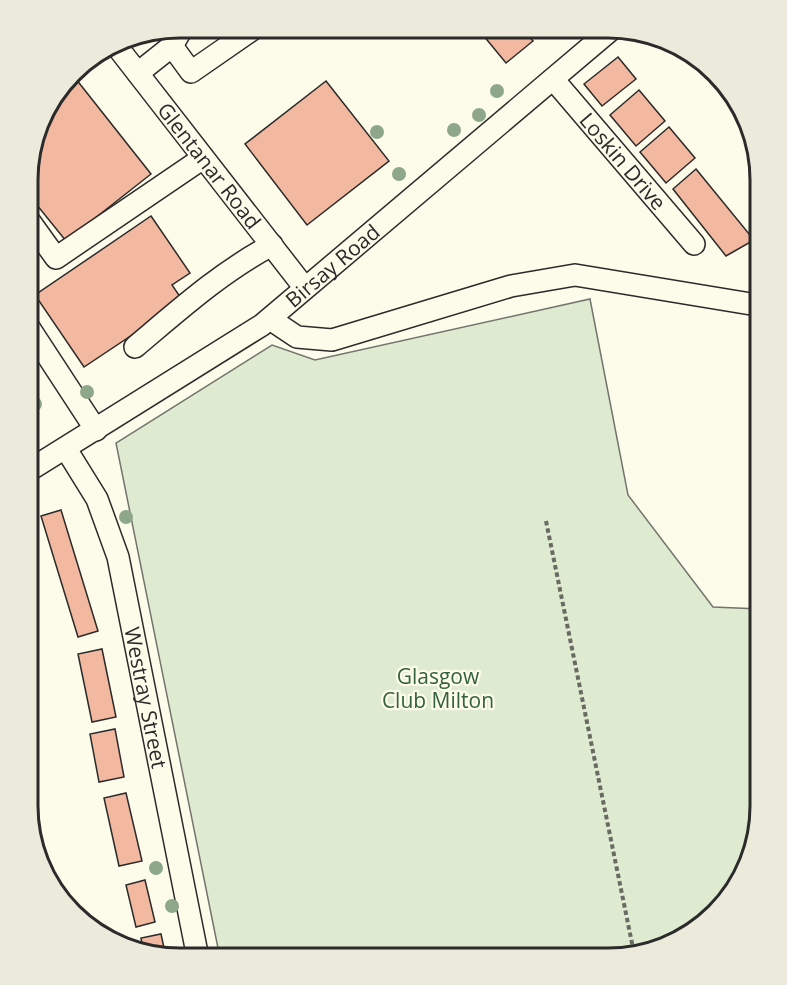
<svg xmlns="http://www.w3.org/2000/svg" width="787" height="985" font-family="'Open Sans',sans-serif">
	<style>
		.green { fill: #deebd1; stroke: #74746e; stroke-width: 1.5 }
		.building { fill: #f2b8a0; stroke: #2b2b2b; stroke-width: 1.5 }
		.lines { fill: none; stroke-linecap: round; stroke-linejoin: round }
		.minor-casing { stroke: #2b2b2b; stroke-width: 24 }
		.path { stroke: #6a6964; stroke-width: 4; stroke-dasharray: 4.5 3; stroke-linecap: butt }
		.minor { stroke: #fdfbea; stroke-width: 21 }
		.tree { fill: #8ea78a }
		.labels { text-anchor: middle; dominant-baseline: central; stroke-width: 4.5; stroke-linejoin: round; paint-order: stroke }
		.street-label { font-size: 21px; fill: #2b2b2b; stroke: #fdfbea }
		.park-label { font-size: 21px; fill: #34623c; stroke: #fdfbea }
		.rim { fill: none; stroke: #2b2b2b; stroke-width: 3 }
	</style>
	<rect width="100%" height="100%" fill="#fdfbea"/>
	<path class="green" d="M590,299L628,495L713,607L760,609V815L734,890L683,938L617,958H220L116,443L272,345L315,360Z"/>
	<path class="building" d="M491,28H522L533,41L506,63L483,35Z
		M618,57L636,79L602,106L584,84Z
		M72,74L151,174L66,241L28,194V160L47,104Z
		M326,81L389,161L307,225L245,144Z
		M639,90L665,121L636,146L610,115Z
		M669,127L695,158L666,183L640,152Z
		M696,169L754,240L726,256L673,189Z
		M151,216L190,273L172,285L183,301L84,367L35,295Z
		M61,510L98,631L78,637L41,516Z
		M102,649L116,717L92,722L78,654Z
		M115,729L124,777L99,782L90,734Z
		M126,793L142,861L119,866L104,798Z
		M145,880L155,922L136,927L126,885Z
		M161,934L166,957L143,949L141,938Z"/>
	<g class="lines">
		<defs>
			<g id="minor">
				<path id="s1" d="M115,44L304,287"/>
				<path d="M172,46L191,72L256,27"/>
				<path d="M138,73L172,46L183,27"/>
				<path id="s2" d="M553,79L694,244"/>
				<path d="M28,219L56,258L203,158"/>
				<path d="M270,319L297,337L332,340L511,286L575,275L751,304"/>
				<path d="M28,326L96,430"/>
				<path d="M135,347C179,310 221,272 272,245"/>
				<path id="s3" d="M66,449L97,499L118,557L198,958"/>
				<path id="s4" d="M28,471L262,325L613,28"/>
			</g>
		</defs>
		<use href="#minor" class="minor-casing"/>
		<path class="path" d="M546,521L634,953"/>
		<use href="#minor" class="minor"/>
	</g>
	<g class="tree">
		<circle cx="497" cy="91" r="7"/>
		<circle cx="479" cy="115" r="7"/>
		<circle cx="454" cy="130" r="7"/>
		<circle cx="377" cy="132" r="7"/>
		<circle cx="399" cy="174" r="7"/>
		<circle cx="87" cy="392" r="7"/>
		<circle cx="35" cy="404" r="7"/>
		<circle cx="126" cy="517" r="7"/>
		<circle cx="156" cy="868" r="7"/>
		<circle cx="172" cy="906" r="7"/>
	</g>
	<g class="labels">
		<g class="street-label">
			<text stroke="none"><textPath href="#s2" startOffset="108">Loskin Drive</textPath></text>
			<text stroke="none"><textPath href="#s1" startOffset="154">Glentanar Road</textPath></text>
			<text stroke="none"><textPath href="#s4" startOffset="368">Birsay Road</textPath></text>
			<text stroke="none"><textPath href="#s3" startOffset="264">Westray Street</textPath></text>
		</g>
		<g class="park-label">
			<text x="438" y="676">Glasgow<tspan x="438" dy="24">Club Milton</tspan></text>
		</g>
	</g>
	<path d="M0 0H787V985H0ZM180 38H608A142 142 0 0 1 750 180V806A142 142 0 0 1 608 948H180A142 142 0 0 1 38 806V180A142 142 0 0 1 180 38Z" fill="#eceadb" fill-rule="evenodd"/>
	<path class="rim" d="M180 38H608A142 142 0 0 1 750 180V806A142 142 0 0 1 608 948H180A142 142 0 0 1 38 806V180A142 142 0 0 1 180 38Z"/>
</svg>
